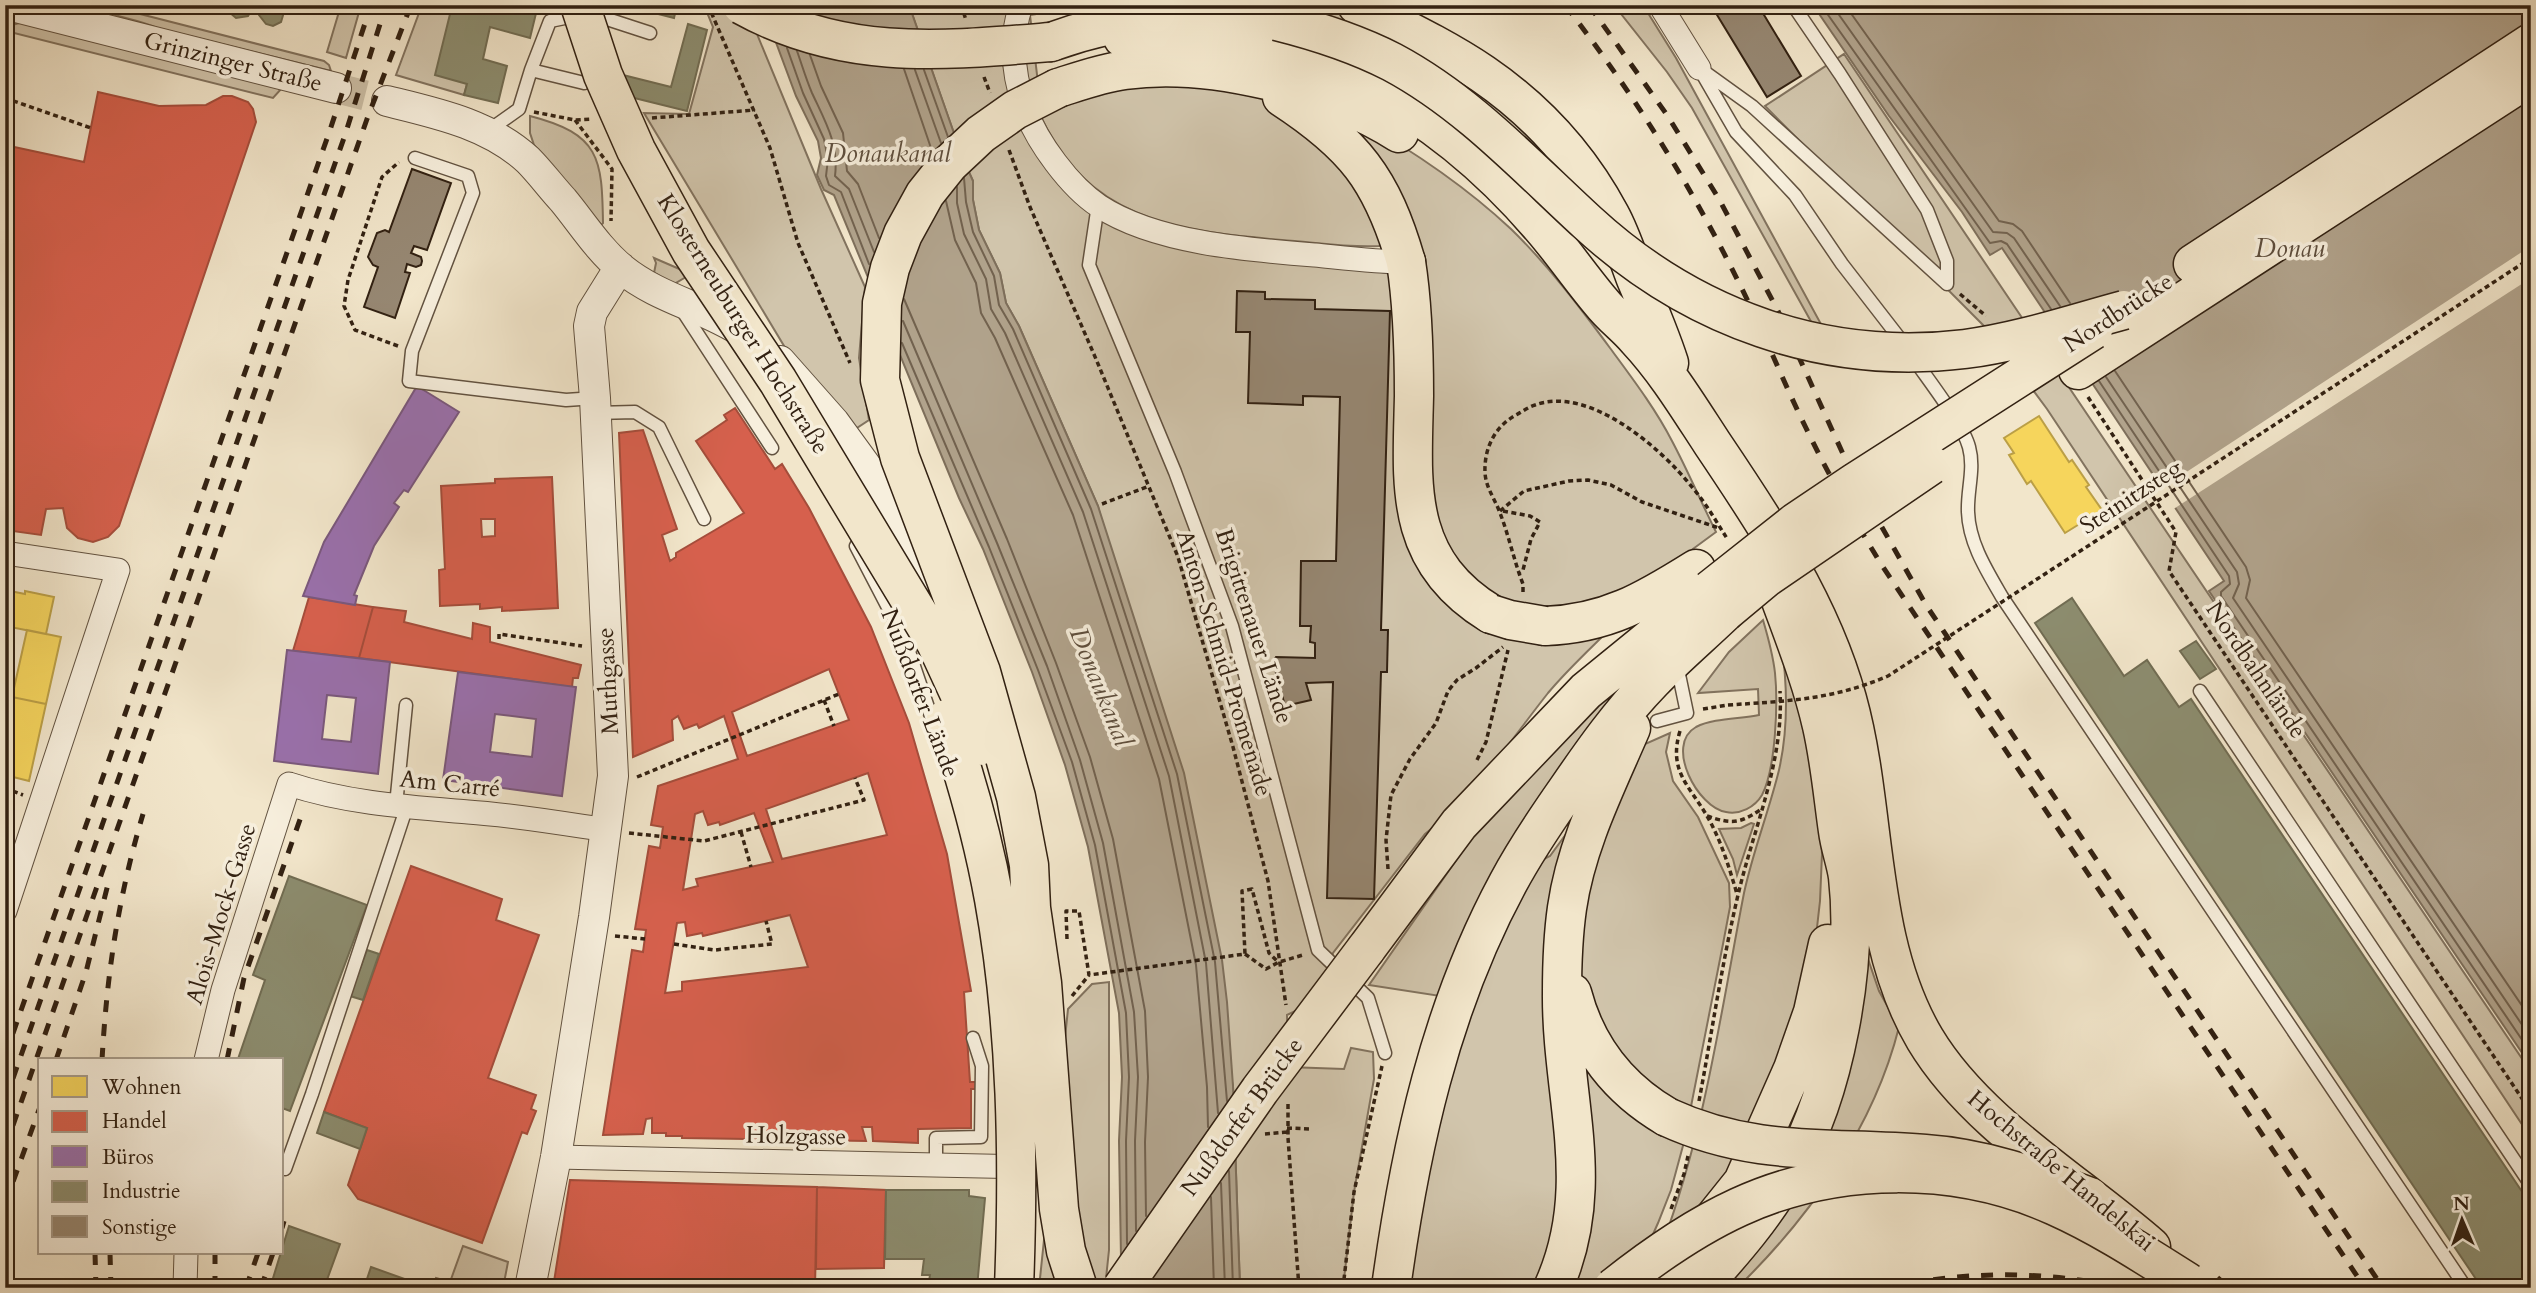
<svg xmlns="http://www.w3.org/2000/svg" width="2536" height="1293" font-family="Cardo,serif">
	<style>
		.green { fill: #d1c5ac; stroke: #82735f; stroke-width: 2 }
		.water { fill: #b1a38c; stroke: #7e6f5b; stroke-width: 2 }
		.pier { fill: #f2e6cb }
		.homes { fill: #f6d55c; stroke: #bb9f46; stroke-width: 2 }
		.shops { fill: #d6604d; stroke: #a54d3b; stroke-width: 2; fill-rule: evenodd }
		.offices { fill: #9970ab; stroke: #7a587d; stroke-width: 2; fill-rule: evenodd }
		.industry { fill: #8c8c6e; stroke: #716c52; stroke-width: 2 }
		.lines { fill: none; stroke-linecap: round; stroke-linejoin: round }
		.shore { stroke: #72624f; stroke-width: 2 }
		.building { fill: #968772; stroke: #322112; stroke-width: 2 }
		.tertiary-tunnel { stroke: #ccbfa6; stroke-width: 30; stroke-dasharray: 30 15; stroke-linecap: butt }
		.service-casing { stroke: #625240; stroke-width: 15 }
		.minor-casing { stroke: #625240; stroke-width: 25 }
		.tertiary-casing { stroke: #625240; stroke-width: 32 }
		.trunk-casing { stroke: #322112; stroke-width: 41 }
		.motorway-casing { stroke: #322112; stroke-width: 41 }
		.path { stroke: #322112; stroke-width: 3.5; stroke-dasharray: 5 3.5; stroke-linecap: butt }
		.service { stroke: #f7efdd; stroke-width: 12 }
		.minor { stroke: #f7efdd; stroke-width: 23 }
		.tertiary { stroke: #f7efdd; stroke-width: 30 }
		.trunk { stroke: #f2e6cb; stroke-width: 38 }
		.motorway { stroke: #f2e6cb; stroke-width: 38 }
		.rail { stroke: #322112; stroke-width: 5; stroke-dasharray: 12 12; stroke-linecap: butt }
		.trunk-bridge-casing { stroke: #322112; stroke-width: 41; stroke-linecap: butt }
		.motorway-bridge-casing { stroke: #322112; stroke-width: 41; stroke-linecap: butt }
		.path-bridge { stroke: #322112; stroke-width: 3.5; stroke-dasharray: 5 3.5; stroke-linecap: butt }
		.trunk-bridge { stroke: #f2e6cb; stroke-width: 38 }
		.motorway-bridge { stroke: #f2e6cb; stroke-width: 38 }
		.labels { text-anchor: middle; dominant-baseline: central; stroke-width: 7; stroke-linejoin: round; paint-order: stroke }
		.street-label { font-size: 24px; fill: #322112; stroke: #f7efdd }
		.water-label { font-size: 26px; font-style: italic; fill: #5e4e3d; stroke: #f7efdd }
	</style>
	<rect width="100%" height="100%" fill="#f2e6cb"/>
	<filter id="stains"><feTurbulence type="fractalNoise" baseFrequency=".00286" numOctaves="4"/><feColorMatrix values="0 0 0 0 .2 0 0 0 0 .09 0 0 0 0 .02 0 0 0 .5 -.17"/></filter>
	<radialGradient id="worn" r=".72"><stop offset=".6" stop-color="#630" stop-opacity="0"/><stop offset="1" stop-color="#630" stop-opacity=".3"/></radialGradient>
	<path class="green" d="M90,5H105L324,61L329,65L331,71L157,28C135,18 110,17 90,5Z
		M341,5H361L346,58L327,52Z
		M422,5H467L466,10L452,6L467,84L464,95L396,75Z
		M704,5H745L821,189L865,287L859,358L869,420L840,439L644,113L689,114L713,27Z
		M909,5H980L1029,15L1033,5H1095L1030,15L1038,83L1096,87L1190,83L1256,96L1284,108L1319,132L1385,237L1379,246C1347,248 1313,242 1282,240C1175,231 1085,220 1038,110L1018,121L1041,162L1058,181L1096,214L1391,274L1438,582L1611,628C1590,649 1567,670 1548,693C1511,740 1473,797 1425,834L1333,953L1319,1000L1287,1015L1288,1067L1344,1069L1351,1048L1373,1052L1374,1079L1354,1192L1343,1288H1240L1233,1086L1098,506L1019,326L1006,303L1000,273L979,230L973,200V181L963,159Z
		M1288,5H1331L1383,31L1490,92L1585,193L1492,109L1447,74Z
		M1614,5H1643L1676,58L1822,326L1813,325L1692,108L1667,72Z
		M23,22L282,88L273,98L6,31L12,25Z
		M1844,54L2531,1072V1138L2047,409L1990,332L1765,106Z
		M530,116C600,134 602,158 603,223L601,225L534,145L530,133Z
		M1355,118C1410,149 1464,185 1511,229C1548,265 1579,306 1610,348C1632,378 1655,408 1672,441C1688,471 1701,502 1716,532L1648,582L1608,599L1552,608L1512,604L1468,580L1429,512L1423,320L1356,138Z
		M654,258L691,274L674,284L654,273L656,263Z
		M1763,620C1768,637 1773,655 1775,673C1778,702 1776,768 1762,795C1755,807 1740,815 1726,812C1698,808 1664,745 1696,727C1714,718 1740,719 1759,715L1758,689L1698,693L1729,652Z
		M1781,638L1794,682L1819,802L1822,854L1820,901L1814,954L1787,1057L1714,1198L1662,1245C1705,1131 1721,1011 1744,893C1753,851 1769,811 1779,770C1789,725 1787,682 1781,638Z
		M1659,650L1440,996L1369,985L1485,819L1609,687Z
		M1670,733L1666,752L1673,781L1698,817L1729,883L1730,907L1723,944L1684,1142L1671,1190L1658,1223L1646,1250L1590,1288H1568L1574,1039L1613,1057L1577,968L1582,888L1634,756L1645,744Z
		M1585,808L1567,1159L1542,1288H1407L1414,1227L1468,1006L1534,864L1550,856Z
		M1751,823L1754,824L1737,875L1733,859L1719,829L1741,828Z
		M1868,959L1879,991L1899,1027C1874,1127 1810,1217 1737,1288H1723Z
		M1109,982V1250L1105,1288H1039L1068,1009L1092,984Z
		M463,1246L508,1262L503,1288H433L436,1278L450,1282Z"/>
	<path class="water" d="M762,5H909L963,159L973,181V200L979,230L1000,273L1006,303L1019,326L1098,506L1184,773L1222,960L1227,1002L1233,1086L1240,1288H1119L1121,1258L1119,1141L1122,1077L1119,1013L1088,847L1065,765L1032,672L983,549L959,498L834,195L824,190L817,175L821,158L818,141L796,96Z
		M1813,5H2531V1066L2209,591L2224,581L2002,248L1990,255L1962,212L1889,116Z"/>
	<path class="pier" d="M2531,246V278L2172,510L2159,490Z"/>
	<path class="homes" d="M2039,416L2069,462L2072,460L2089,485L2086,487L2102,510L2065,533L2031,481L2027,484L2009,455L2014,453L2004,438Z
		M5,590L25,594V591L54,597L46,634L5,626Z
		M27,630L61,637L46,704L12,697Z
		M12,697L46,704L29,781L5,775V727Z"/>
	<path class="shops" d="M98,92L159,106L206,105L223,96H232L248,102L253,109L256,122L119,526L108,537L93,542L78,538L67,528L63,508L46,509L41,535L5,530V145L84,162Z
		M735,408L775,469L782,464L809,508L871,627L909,723L947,854L971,991L964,992L970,1082H977V1089H971V1128L918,1129V1143L873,1141L872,1127H862L866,1141L682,1138V1136H666V1133H652V1118L646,1119L643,1134L603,1135L632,950L643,952L646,930L635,929L649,846L660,848L663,827L651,825L658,786L738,759L724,716L699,728L697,724L684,729L678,716L672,720L673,740L633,757L619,433L643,430L677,529L662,535L670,561L676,557V553L744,513L696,441L727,420L724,415ZM829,669L849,720L747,756L732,712ZM868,773L887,835L782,859L766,809ZM703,811L708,825L719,822L720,825L754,813L773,862L696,879L698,886L683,890L695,814ZM790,915L808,967L682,982V991L665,993L677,923L685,922L687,936L702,933L703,936Z
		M552,477L558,608L502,611V607L480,609V604L440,606L439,570L445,569L441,486L495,483V479ZM481,519H495V536L482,537Z
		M309,597L373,607L359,658L293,651Z
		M373,607L406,611L404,622L472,639L473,623L490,627V642L581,665L578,678H573L572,687L359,658Z
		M411,866L502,899L496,920L539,935L488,1078L536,1095L531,1109L536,1111L527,1134L522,1132L482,1243L358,1199L348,1185L367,1128L324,1112Z
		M570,1180L817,1187L815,1288H553Z
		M817,1187L886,1190L884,1268L816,1269Z"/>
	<path class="offices" d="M417,386L459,412L408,492L404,490L394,503L399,507L374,546L354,595L357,596L355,605L303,596L324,542Z
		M287,650L390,662L378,774L274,761ZM327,695L356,698L351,742L322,739Z
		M458,672L576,687L562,796L443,780ZM495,714L536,719L532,757L490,752Z"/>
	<path class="industry" d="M227,5H254L248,16L236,18L229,12Z
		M261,5H282L284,12L281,22L273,26L266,24L259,15Z
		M467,5H538L530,38L490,27L483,59L507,66L498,103L464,95L467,84L435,75L452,6L466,10Z
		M623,5H677L674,18Z
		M688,24L707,30L687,111L614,93L619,74L671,87Z
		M2072,598L2124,676L2147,660L2179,707L2191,699L2531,1205V1288H2482L2035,623Z
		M2196,641L2216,669L2200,679L2180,651Z
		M289,876L367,905L290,1111L282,1108V1060L238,1059L265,980L253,975Z
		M367,950L379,954L363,1000L350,996Z
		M324,1112L367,1128L360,1149L317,1133Z
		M886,1190H969V1196L985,1198L977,1288H928L930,1275H922L924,1259H885Z
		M289,1226L340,1244L324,1288H270Z
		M371,1267L427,1287V1288H364Z"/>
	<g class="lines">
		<path class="shore" d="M1821,5L1990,243L2001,241L2007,244L2051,309
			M1832,5L1993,232L2007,233L2014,238L2060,306
			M1845,5L1999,221L2013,224L2022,231L2070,303
			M787,48L803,93L824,139L828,159L826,176L829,185L841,192L869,264
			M797,51C802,65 806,79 812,93C825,121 839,144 835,176L849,189L874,252
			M810,55L821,86L843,133L847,171L858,184L879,238
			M904,69L932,151
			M915,70L941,143
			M924,70L948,137
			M964,178L966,202L973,232L994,276L999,305L1013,329L1091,509L1177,774L1215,962L1227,1101
			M957,187V203L964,234L986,279L991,309L1005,333L1083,512L1169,776L1206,963L1218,1113
			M946,201L955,240L976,283L981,313L995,338L1073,515L1159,779L1196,965L1207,1087L1208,1127
			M904,299L1007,539L1056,663L1090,757L1113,839L1145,1011L1148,1077L1145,1142L1146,1216
			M903,321L997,543L1047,666L1080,760L1103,843L1134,1012L1138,1077L1135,1141L1136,1231
			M902,343L989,547L1038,670L1072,762L1095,845L1126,1013L1129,1077L1126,1141L1127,1244
			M2115,371L2246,567L2250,580L2246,598L2531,1019
			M2106,377L2237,572L2239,584L2233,598L2531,1038
			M2099,381L2229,576L2230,584L2221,592V596L2531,1053
			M1229,1171L1233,1288
			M1221,1183L1225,1288
			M1211,1197L1214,1288"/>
	</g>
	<path class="building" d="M1711,5H1758L1801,76L1767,97Z
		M412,169L451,183L427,250L414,246L411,253L421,257L422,261L421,265L416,267L407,264L405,272L410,273L395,318L364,307L378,267L373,265L368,257L377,233L385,230L389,232Z
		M1237,291L1265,292V299L1315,300V309L1390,311L1381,630H1388L1387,672H1381L1374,899L1327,898L1333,682L1306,683L1311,700L1285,706L1273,662L1276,657L1315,658V643L1310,642L1311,626H1300L1301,561H1336L1340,397L1303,396V405L1248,403L1250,332H1236Z"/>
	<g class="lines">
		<path class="tertiary-tunnel" d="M336,88L387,101"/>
		<defs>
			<path id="service" d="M1793,5L1840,74L1927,210L1947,261V284
				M604,18L650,33
				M1699,68L1736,132L1795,195L1842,264L1904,344
				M531,70L584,83
				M1702,70L1752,106L1947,284
				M488,131L519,109L531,70L550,21L584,14L604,18L607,5
				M415,158L468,176L473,193L412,351L409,381L566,400L595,398
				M1098,205L1089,265L1175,472L1232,626L1318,950L1368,998L1385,1053
				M682,310L772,448
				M1914,359C1929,381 1963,424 1969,447C1975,469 1967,490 1968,512C1969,543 1987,571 2002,597L2466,1288
				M595,413L635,412L659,427L704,519
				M856,546L905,640L934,725
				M2200,691L2531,1185
				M1657,721L1687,713L1677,665
				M396,805L406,705
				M936,1166V1138L981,1137L982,1066L973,1038
				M282,1168L285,1169L312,1094L407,806"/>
			<path id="minor" d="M1021,5C1009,41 1013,75 1025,109C1037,142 1070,187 1099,206C1155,243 1249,250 1315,255C1345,258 1376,262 1406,262
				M1660,5L1699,68
				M5,553L118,570L5,911
				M206,1060L223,990L289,784C346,803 408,807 468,812C514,815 560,823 606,830
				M556,1157L1027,1167
				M185,1288L186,1253"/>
			<path id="tertiary" d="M8,5L336,88
				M387,101C436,113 489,124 528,160C540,172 551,187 563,200C582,223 598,249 622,269C659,299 705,307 744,333
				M780,361L834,422L866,466L915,582
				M530,1288L556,1157L594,917L613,776L595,398L589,326L592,312L620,267"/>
			<path id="trunk" d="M1357,5C1400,27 1443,47 1483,74C1537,111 1579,157 1610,215C1621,235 1628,258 1636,279C1648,307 1660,335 1669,363
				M1123,38C1137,37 1151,36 1166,36C1220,36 1316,60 1364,84C1438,121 1502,178 1554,242C1570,262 1585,283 1601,302C1612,316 1626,326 1637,339C1666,370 1689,408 1712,443C1766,523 1821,605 1847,699C1878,810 1865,938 1925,1039C1976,1124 2078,1183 2151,1247
				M1058,88C1080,81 1102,73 1125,70C1208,58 1329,88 1399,133
				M1282,97C1354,144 1382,179 1406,262
				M1658,1288L1743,1182L1793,1069L1813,1012L1828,944
				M1700,1288C1734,1250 1765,1215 1790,1170C1835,1094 1858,965 1848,877C1846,862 1840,847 1838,831C1833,796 1830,761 1822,726C1810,673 1788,622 1770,570"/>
			<path id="motorway" d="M1051,42C1131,13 1194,13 1277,21
				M1406,262C1413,306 1414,351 1414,396C1412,486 1403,560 1491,614
				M2193,264L2531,43
				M2078,370L2531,76
				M1545,626C1606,624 1645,601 1696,569
				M1366,949L1459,824L1586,691L1710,590
				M1572,993C1586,1047 1619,1089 1667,1117
				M1391,1288C1410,1148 1440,1009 1508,883C1525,851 1546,820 1567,790C1593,752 1620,714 1652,681C1675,657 1701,635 1725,612
				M1553,1288C1599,1187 1561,1097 1562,993C1562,966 1563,936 1567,908C1576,845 1606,786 1631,728"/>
		</defs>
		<use href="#service" class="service-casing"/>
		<use href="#minor" class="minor-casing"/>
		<use href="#tertiary" class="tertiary-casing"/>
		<use href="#trunk" class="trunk-casing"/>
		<use href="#motorway" class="motorway-casing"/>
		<path class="path" d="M708,5L770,148L798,243L850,363
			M961,5L966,20
			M963,12L972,5
			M984,77L990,93
			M5,98L91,128
			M534,112L575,120L592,119
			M652,118L755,110
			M575,120L612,169L611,221
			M1009,150L1030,207L1096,359L1178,557L1233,747L1268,881L1286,1005
			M1960,294L1986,316
			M398,346L355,330L344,306L348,280L382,177L399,162
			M2088,397L2176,532L2169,571L2531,1112
			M1102,504L1149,486
			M1500,511L1524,491L1569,481L1588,480L1611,485L1642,502L1719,528
			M1503,511L1530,516L1540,522L1531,539L1523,570L1519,573
			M1523,592V584C1514,561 1509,536 1500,513C1495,499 1486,488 1485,473C1484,449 1494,427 1516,415C1522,412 1528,407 1535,405C1589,385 1661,448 1692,487C1706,503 1717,523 1728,540
			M499,639V634L582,646
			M5,650L11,655L5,678
			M824,700L834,726
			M1703,709L1728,705
			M1680,731C1668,771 1689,785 1707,816C1721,840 1729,867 1737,894
			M1477,760L1486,742L1508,650
			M637,777L839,694
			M5,788L23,795
			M1707,816C1731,824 1739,824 1760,810
			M741,832L751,867
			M629,833L704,841L864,800L855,778
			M1388,869L1386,840L1391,795L1410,759L1436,723L1448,691L1457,680L1476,668L1503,647
			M615,936L645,939
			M1067,939L1066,911H1079L1089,975L1245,954L1242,891L1252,889L1269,953L1277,961
			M674,944L715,950L772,944L766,921
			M1245,954L1266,969L1279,962L1303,955
			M1072,996L1089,975
			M1699,1101C1712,1032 1722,963 1738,895C1754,827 1784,761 1780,691
			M1288,1104V1138L1299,1288
			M1287,1128L1311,1129
			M1265,1134L1288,1132
			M1671,1209L1684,1174L1688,1156
			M2218,1277L2230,1288
			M1344,1283L1362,1287
			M1314,1288L1315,1283
			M1343,1288L1354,1192L1382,1066"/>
		<use href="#service" class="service"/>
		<use href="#minor" class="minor"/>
		<use href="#tertiary" class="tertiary"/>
		<use href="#trunk" class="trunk"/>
		<use href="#motorway" class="motorway"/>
		<path class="rail" d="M1565,5C1631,90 1689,182 1737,279C1762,328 1782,379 1806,428C1829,476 1855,522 1883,567L2365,1288
			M1589,5L1667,115L1719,199L1778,311L1853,476L1926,605L2383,1288
			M5,1056L330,130L371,5
			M56,1060L86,972L110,876
			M102,1060C107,973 118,898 143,814
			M227,1060L244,978L303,811
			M5,1101L345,135L386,5
			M5,1148L367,119L411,5
			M5,1204L40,1107
			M282,1228L284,1221
			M95,1253L96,1288
			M110,1253L111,1288
			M215,1288V1253
			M246,1288L258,1253
			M261,1288L273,1253
			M1886,1288C1964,1271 2044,1270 2121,1288"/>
		<defs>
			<path id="trunk-bridge" d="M580,5L603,75L636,150L691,251L778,381L936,643L960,695L979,746
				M742,5C843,61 940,51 1051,42
				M1058,88L1015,110L981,134L949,164L925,194L903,234L890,268L882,303L880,380L900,458L981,672L1016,797L1029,865L1031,908L1042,983L1059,1209L1066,1251L1078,1288
				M946,719C966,778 983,838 994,899C1017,1027 1019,1159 1014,1288
				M1613,1288C1652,1257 1693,1228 1739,1207C1837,1162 1957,1162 2055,1206C2102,1227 2146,1256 2189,1283"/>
			<path id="motorway-bridge" d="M1277,21C1317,31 1355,43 1392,62C1467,102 1525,165 1587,222C1691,318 1824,366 1965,349C2019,342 2072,324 2124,310
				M1710,590L1796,522L1854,483L2093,330
				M1725,612L1767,577L1931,465
				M1491,614L1510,620L1545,626
				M1667,1117C1756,1158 1832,1146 1925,1154C1983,1158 2037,1177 2090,1197
				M1122,1288L1260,1090L1366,949"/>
		</defs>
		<use href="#trunk-bridge" class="trunk-bridge-casing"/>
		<use href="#motorway-bridge" class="motorway-bridge-casing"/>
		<path class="path-bridge" d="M1728,705C1787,701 1832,700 1888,676L2531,258"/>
		<use href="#trunk-bridge" class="trunk-bridge"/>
		<use href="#motorway-bridge" class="motorway-bridge"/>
	</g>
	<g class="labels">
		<g class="street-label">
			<text transform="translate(233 62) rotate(14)">Grinzinger Straße</text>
			<text transform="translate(2118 313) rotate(-33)">Nordbrücke</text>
			<text transform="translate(743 324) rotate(58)">Klosterneuburger Hochstraße</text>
			<text transform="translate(2131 497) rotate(-33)">Steinitzsteg</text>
			<text transform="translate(1254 626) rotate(72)">Brigittenauer Lände</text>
			<text transform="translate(1224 663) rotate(73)">Anton-Schmid-Promenade</text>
			<text transform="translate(2256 670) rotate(56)">Nordbahnlände</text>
			<text transform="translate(608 681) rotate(-93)">Muthgasse</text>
			<text transform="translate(920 693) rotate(69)">Nußdorfer Lände</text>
			<text transform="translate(450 784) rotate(6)">Am Carré</text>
			<text transform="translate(221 914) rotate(-73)">Alois-Mock-Gasse</text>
			<text transform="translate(1242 1117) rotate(-54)">Nußdorfer Brücke</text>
			<text transform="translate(796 1136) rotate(1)">Holzgasse</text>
			<text transform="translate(2061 1171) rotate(40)">Hochstraße Handelskai</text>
		</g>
		<g class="water-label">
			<text x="888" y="153">Donaukanal</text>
			<text x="2290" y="248">Donau</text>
			<text transform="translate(1101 687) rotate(68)">Donaukanal</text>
		</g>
	</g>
	<rect width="2536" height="1293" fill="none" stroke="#f2e6cb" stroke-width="28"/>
	<rect x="7" y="7" width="2522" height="1279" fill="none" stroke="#322112" stroke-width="3.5"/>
	<rect x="14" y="14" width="2508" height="1265" fill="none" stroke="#322112" stroke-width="2"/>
	<rect x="38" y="1058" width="245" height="196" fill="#f7efdd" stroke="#a89d8c" stroke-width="2"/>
	<rect x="52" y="1076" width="35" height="21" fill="#f6d55c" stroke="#a89d8c" stroke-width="2"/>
	<text x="102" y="1094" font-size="21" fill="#322112">Wohnen</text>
	<rect x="52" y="1111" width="35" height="21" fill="#d6604d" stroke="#a89d8c" stroke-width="2"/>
	<text x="102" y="1128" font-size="21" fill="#322112">Handel</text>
	<rect x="52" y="1146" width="35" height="21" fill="#9970ab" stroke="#a89d8c" stroke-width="2"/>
	<text x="102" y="1164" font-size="21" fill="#322112">Büros</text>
	<rect x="52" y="1181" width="35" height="21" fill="#8c8c6e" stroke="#a89d8c" stroke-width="2"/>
	<text x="102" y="1198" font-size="21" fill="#322112">Industrie</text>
	<rect x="52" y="1216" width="35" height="21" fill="#968772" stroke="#a89d8c" stroke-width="2"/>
	<text x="102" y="1234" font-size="21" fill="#322112">Sonstige</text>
	<g transform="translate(2462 1220) rotate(358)" stroke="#f7efdd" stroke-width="5" paint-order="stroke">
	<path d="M0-5L12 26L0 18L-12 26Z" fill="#322112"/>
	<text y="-10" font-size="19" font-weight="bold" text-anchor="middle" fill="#322112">N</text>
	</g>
	<rect width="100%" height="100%" filter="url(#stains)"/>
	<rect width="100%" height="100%" fill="url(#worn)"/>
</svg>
